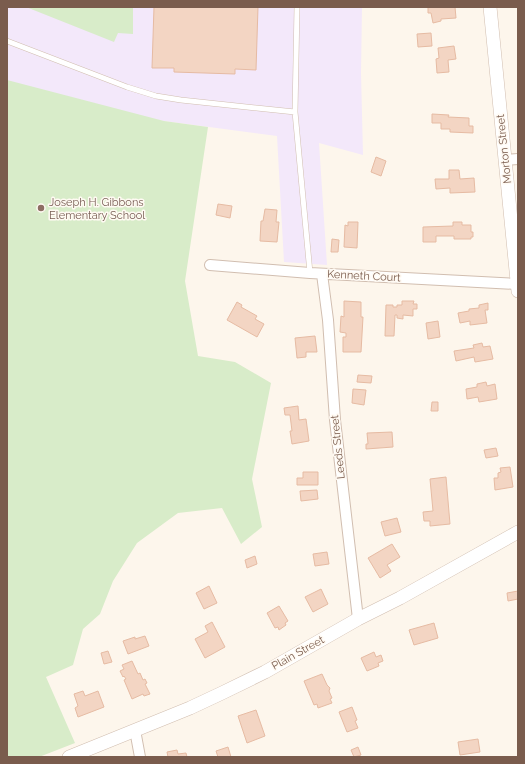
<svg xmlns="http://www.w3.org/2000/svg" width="525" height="764" font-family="Raleway,sans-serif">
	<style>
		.education { fill: #f3e8fa }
		.green { fill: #d8ecc9 }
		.building { fill: #f3d5c3; stroke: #e6bba3 }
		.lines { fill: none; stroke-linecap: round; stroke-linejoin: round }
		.service-casing { stroke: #d1beb0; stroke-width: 6 }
		.minor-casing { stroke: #d1beb0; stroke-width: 12 }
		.tertiary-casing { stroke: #d1beb0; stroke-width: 14 }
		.service { stroke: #fff; stroke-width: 5 }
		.minor { stroke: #fff; stroke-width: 10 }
		.tertiary { stroke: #fff; stroke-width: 13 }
		.education-dot { fill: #8d6e63; stroke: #fffaf3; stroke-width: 1.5 }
		.labels { text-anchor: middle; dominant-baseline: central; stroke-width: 3; stroke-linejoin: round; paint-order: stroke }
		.street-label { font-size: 11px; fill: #7a5c4d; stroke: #fffaf3 }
		.education-label { font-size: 11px; fill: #785e54; stroke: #fffaf3; text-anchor: start }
	</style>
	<rect width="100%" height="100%" fill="#fdf6ec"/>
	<path class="education" d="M7,7H362L361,73L363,155L319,143L327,265L284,262L277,136L89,111L7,378Z"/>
	<path class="green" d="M26,7H133V34L118,33L114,42Z
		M7,80L164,121L208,127L185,281L198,356L235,362L271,383L252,479L262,527L241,544L222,508L178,513L137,543L113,581L100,614L83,629L73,665L46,677L75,743L39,757H7Z"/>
	<path class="building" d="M154,7H258L256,70L235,69V74L174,72V68H152Z
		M428,7H455L456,18L441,19V21L433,23L431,13H428Z
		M431,33L432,46L418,47L417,34Z
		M454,46L456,59L448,60L449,72L437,73L436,59L439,58L438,48Z
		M432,114L449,115L448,117L469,118V126H473V133L450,132V129H441V123H432Z
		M376,157L386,161L381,176L371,172Z
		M449,170H459L460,179L474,178L475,192L450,193V188L436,189L435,179H449Z
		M218,204L232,206L230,218L216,215Z
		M265,209L277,210L276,222H279L277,242L260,241L261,221H263Z
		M348,222H358L357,248L344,247L345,225L348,226Z
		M453,222H462V225H471V232H473V237H471V239H454V236H436V242H423V227L453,226Z
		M332,239L339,240L338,252H331Z
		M344,301L361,302V317H363L361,352H343V337H346V333L340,332L341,316L344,317Z
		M402,301H414L413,304H417V309H413V316L403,315V319L397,318V315H395L394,336H385L386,305H393V307H397V305H402Z
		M237,302L242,305L241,307L257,316L255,319L264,324L257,337L227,320Z
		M488,303V310H485L487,323L470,325V321L460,323L458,313L469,311V309L479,308V305Z
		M438,321L440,337L428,339L426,323Z
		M315,336L317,352H306V357L297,358L295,338Z
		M482,343L483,347L490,346L493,359L475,362L474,357L456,361L454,351L474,348L473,345Z
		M358,375L372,376L371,383L357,382Z
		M486,382L487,386L495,384L497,399L479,402L478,397L467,399L466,389L477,387V384Z
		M353,389L366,390L364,405L352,403Z
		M432,402H438V411H431Z
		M298,406L299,420L306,419L309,441L292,444L290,431H292L290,415H285L284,408Z
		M392,432L393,447L366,449V444H368L367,433Z
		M496,448L498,456L486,458L484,450Z
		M510,467L513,487L495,490L494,478H498V473L501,472L500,468Z
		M303,472H318V485H297V478H303Z
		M446,477L450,524L430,526V521H424L423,512L433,511L430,479Z
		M317,490L318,499L301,501L300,491Z
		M397,518L401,532L385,536L381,522Z
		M392,544L400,557L387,565L391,571L380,578L368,558Z
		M327,552L329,564L315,566L313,554Z
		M255,556L257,564L247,568L245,560Z
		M209,586L217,603L204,609L196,593Z
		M321,589L328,604L313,612L305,597Z
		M518,591V599L508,601L507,593Z
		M279,606L288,621L285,623L286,625L279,630L278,627L275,628L267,613Z
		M212,622L225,647L205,658L195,639L208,632L205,626Z
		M434,623L438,638L414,645L409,630Z
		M145,636L149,646L128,654L123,641L135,637V639Z
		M108,651L112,662L104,664L101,653Z
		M374,652L376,657L381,655L383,661L378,663L379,666L367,671L361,658Z
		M132,661L138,674L140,673L143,680L145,679L147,683L145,684L150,694L144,696L143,694L132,699L124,680L126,679L124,676L123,677L120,671L124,669L122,665Z
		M322,674L327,685L330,688L329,691L332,698L330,699L332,703L318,708L317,704L314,705L304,681Z
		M83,691L85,696L98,691L104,707L78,717L75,708L78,706L74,694Z
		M352,707L357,720L355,721L358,728L347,732L339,712Z
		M256,710L265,736L247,743L238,716Z
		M478,739L480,752L460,755L458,742Z
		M228,747L231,757H218L216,751Z
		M358,747L361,755L354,757L351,750Z
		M177,750L178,754L186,753L187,757H168L167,752Z"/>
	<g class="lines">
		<defs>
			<path id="service" d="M297,7L295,112L310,273
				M7,41L127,87L156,96L181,100L295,112"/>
			<path id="minor" d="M505,160L518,159
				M210,265L310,273L517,284
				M322,274L328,320L335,420L358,619
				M135,730L140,757"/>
			<path id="tertiary" d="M490,7L518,291
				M69,757L190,708L222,693L265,672L358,619L400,598L518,532"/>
		</defs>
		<use href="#service" class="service-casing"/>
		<use href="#minor" class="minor-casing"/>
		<use href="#tertiary" class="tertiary-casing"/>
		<use href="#service" class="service"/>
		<use href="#minor" class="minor"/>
		<use href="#tertiary" class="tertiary"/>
	</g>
	<circle class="education-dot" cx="41" cy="208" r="4"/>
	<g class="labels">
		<g class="street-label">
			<text transform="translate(504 149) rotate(-96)">Morton Street</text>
			<text transform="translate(364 276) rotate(3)">Kenneth Court</text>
			<text transform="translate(338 447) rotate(-96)">Leeds Street</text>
			<text transform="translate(298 653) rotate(-29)">Plain Street</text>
		</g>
		<g class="education-label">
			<text x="49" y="202">Joseph H. Gibbons<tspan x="49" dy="13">Elementary School</tspan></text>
		</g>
	</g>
	<rect width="525" height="764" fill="none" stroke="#7a5c4d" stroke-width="16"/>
</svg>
